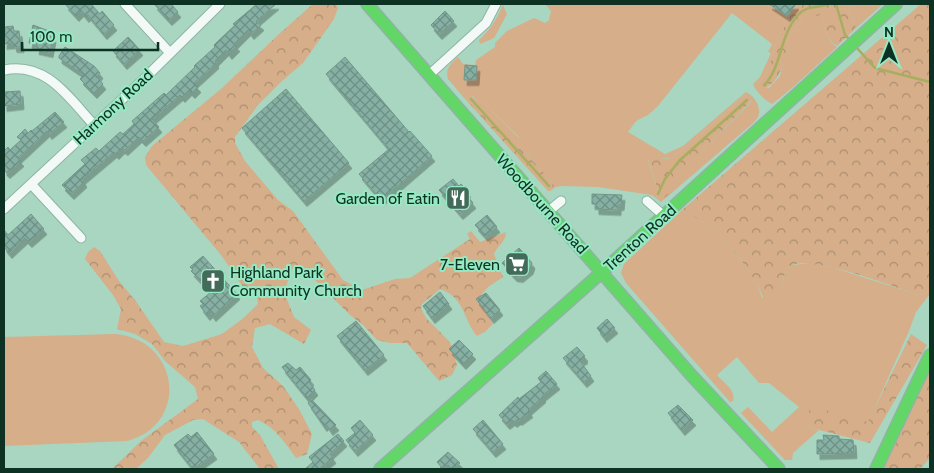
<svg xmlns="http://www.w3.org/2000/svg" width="934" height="473" font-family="Cabin,sans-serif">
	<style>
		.grass { fill: #d6ae89; fill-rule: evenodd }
		.forest { fill: url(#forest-crowns) }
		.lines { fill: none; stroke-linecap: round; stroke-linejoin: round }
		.stream { stroke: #a7ae60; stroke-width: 2.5 }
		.building { fill: url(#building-cross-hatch); stroke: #72968b; filter: url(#shadow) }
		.street-casing { stroke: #8fb4a3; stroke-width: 11 }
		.fast-casing { stroke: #8fb4a3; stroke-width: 14 }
		.street { stroke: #f2f9f6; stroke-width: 9 }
		.fast { stroke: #63d668; stroke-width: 11 }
		.labels { text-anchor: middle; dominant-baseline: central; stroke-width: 4; stroke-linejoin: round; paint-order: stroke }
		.street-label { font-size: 16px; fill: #0d3123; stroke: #95e9c3 }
		.poi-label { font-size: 16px; fill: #0d3123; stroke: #95e9c3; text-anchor: end }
	</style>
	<defs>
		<pattern id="forest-crowns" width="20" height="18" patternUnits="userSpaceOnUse" patternTransform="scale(1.25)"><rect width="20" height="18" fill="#d6ae89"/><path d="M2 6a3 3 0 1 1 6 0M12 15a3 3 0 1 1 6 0" fill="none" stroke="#ac8e70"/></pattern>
		<pattern id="building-cross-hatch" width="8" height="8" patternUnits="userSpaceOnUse" patternTransform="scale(1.25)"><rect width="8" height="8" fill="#87b0a4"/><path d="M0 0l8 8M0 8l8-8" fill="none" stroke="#6d9085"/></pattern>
		<filter id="shadow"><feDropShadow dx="3" dy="5.5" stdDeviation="0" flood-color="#0004"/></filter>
	</defs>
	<rect width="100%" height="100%" fill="#a8d6c1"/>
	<path class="grass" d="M545,4H798C789,16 783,28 777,42C769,62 772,71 754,87L769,88L780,76L783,62L789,49L787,43L788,39L808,11L824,13C823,28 825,38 837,47L792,88L772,104C765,100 756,92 753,84L760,77L771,53L768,52L772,44L732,13L658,106L648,115L636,121L628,132L665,154L683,146L746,92C755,96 762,108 758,117C756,120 754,122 752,124L661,202L652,195L598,187L562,186L556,187L550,191L554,185L553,183L517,144L519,137L484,103L478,102L472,95L466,100L448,79C445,69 450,64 458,57L463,64L475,65L476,60L495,47V43L507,31L534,18L545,23L549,20L551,11ZM746,94L752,101C740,113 728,125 716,137C705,148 691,157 681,170C673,180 675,197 659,198L656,195V185L648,160L670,158L674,157Z
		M848,4H883L856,28Z
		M503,5L507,14L494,38L480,44L479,40C490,30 497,19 503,5Z
		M682,210L710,226L723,238L744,264L757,284L762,298L782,285L786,270L792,265L811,263L834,268L919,295L927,293L930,290V294L916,312L909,331L868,423L804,426L819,430L793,453L792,460H785L741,413L748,407L772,432L799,407L769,383H759L737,357L717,375C724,383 736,390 733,401L730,402L626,283L621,273L624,264Z
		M115,334C180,339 190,425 127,441L4,446V337Z"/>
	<path class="forest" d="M313,4H336L338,8L334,19L303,63L282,81L258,105L235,137V143L245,161L278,200L293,211L343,280L362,290L395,279L410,278L470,239L467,234L471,231L480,242L506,232C506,242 497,246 494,254L503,277L488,287L481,295L485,311L493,324L485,332L477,336C463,320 465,297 440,289L422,304L421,309L427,319L450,342L457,365L452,375L439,381L407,343H390L377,340L363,325L350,315L306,271L293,267L284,292L294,317L311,330L304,344L270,324L255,328L252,347L263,368L283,386L299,409L312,434L307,454L296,458C285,443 276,428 258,420L252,422V427L260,435L279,469H260L239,442L203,419L193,420L165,435L148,458L136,469H112L141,441L198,399L195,387L165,361L152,344L135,334L117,329L121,309L113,295L85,259L88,252L94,247L100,251L119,281L135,300L164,342L183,346L222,334L241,320L258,304L257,296L243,287L221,255L146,165L145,157L152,146L222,88L279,34Z
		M798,4H848L856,28L837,46C825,38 823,28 824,13L817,16L808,11L788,39L787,43L789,49C780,68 781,83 759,91L754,87C772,71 769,62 777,42C783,28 789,16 798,4Z
		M921,4H930V290L927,293L919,295C897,288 808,253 790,266C784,271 784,280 781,287C778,292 774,298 771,303L766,304L757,284L744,264L723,238L710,226L682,210Z
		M746,94L752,98V100L716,137L686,164L679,173V183L672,192L664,198H659L656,195V184L648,159H666L674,157Z
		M471,95L478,102L484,103L519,138L517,144L553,183L554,185L550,191H548L538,180L466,100Z
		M911,334L927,345L870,443L804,426L811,406L868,422Z
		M930,359V458L920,469H885L884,468Z"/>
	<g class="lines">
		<path class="stream" d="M836,4L845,35L851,41
			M856,47L875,68L930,82
			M764,85C782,68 779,35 799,14C809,4 818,9 828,4
			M471,99L549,186
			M658,194L665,179L679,161L747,100"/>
	</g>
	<path class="building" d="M65,4H91L100,14L102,11L114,25L104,34L88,15L86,17L81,11L76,16Z
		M154,4H171L178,12L169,20Z
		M257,4H276L256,21L261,25L251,34L248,30L234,44L237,46L229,54L226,50L215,61L216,63L194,83L198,87L192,93L189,90L182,97L180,95L152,119L159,127L143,141L139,137L125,150L122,148L116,154L114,152L82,179L84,182L71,194L62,185L85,164L81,160L96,148L99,151L120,132L123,134L134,124L132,121L164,93L166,95L195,67L194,66L215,47L214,45L235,25L233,24Z
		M769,4H796L787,16Z
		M445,11L454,21L439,34L431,25Z
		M33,25L49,31L48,36L53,37L50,52L36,49L37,44L29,43Z
		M13,26L14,31H19L21,47H14L13,43L4,44L5,27Z
		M128,37L140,50L124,64L113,51Z
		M65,47L94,66L100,73L97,77L103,84L94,93L80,79L84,75L59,58V56Z
		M345,57L409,132L410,131L432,156L381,200L359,174L389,149L326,74Z
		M465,65L477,66L476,80H464Z
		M286,89L349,163L304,201L242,128Z
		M20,91L21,104L4,106V92Z
		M55,112L64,122L49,134L47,131L18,158L21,161L7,173L4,170V151L8,147L10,150L21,140L17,137L25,129L28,133L31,130L32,131Z
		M453,179L459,186L461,184L468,192L465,193L473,203L460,214L439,190Z
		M592,194L622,195L621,205H618V210L596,209V204H592Z
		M31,214L44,229L29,242L25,238L9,253L4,247V230L8,235Z
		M487,215L497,227L485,236L475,225Z
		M519,248L532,263L530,269L520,277L514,276L502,263Z
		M203,256L237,294L213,316L210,312L207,315L200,306L203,304L200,301L211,292L191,271L193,270L190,267Z
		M440,292L449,304L432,318L423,306Z
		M486,293L500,310L491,318L476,299Z
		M607,319L615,328L604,337L597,328Z
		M356,321L384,355L365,370L337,336Z
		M459,340L473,354L463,364L449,349Z
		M577,347L585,356L583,357L585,358L580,361L591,376L584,382L563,358Z
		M288,363L296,370L300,367L311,380L309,382L315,390L307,398L282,367Z
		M546,371L557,384L542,396L543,397L528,410L530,412L519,420L518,419L514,422L512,420L507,424L499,415L518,397L519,399L541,382L538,378Z
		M312,400L336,425L330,430L326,424L324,426L308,403Z
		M678,405L693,420L682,430L668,413Z
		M360,420L373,435L355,451L346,440L355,433L351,428Z
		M483,420L503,444L493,452L473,429Z
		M197,432L214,454L193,469L174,445L188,434L191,437Z
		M338,434L344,441L330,454L333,458L319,469H305L313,462L309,457Z
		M823,435L839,436V439L853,440L854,453L817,454V440H824Z
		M448,452L460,463L452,469L448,465L443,469L437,462Z"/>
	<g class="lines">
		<defs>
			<path id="street" d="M125,4L170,53
				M4,70C46,61 69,98 94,125
				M429,75L486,23L496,4
				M31,184L81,238
				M647,201L664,216
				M4,209L144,79L220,4
				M549,211L561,201"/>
			<path id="fast" d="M367,4L692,376L779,469
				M380,469L602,272L896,4
				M876,469L930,355"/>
		</defs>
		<use href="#street" class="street-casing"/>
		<use href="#fast" class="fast-casing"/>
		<use href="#street" class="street"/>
		<use href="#fast" class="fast"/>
	</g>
	<defs>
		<symbol id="restaurant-square" viewBox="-11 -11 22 22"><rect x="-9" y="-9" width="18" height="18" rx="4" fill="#436b5a" stroke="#95e9c3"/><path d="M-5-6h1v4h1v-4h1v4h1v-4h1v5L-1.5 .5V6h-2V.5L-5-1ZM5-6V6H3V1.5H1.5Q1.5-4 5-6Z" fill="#fff"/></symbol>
		<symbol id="supermarket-square" viewBox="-11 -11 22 22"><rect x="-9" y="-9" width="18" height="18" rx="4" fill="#436b5a" stroke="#95e9c3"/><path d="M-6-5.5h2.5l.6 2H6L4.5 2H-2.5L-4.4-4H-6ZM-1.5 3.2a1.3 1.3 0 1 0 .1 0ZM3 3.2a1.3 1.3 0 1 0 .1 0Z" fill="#fff"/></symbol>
		<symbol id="church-square" viewBox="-11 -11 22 22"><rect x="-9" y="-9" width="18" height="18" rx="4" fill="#436b5a" stroke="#95e9c3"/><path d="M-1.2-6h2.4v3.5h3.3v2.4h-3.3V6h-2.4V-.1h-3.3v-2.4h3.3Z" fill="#fff"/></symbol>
	</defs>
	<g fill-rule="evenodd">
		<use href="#restaurant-square" x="444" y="184" width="28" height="28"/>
		<use href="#supermarket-square" x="503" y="250" width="28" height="28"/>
		<use href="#church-square" x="199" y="267" width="28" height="28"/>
	</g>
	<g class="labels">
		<g class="street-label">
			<text transform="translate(113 107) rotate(-43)">Harmony Road</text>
			<text transform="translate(542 204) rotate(48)">Woodbourne Road</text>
			<text transform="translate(640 238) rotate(-42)">Trenton Road</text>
		</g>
		<g class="poi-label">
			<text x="440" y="198">Garden of Eatin</text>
			<text x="500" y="264">7-Eleven</text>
			<text x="230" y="272" text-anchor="start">Highland Park<tspan x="230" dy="18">Community Church</tspan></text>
		</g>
	</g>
	<rect width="934" height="473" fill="none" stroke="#0d3123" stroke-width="10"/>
	<g transform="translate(889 45)" stroke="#95e9c3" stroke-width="4" paint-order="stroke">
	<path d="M0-4L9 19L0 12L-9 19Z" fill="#0d3123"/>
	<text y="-8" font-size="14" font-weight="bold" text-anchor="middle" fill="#0d3123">N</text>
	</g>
	<path d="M22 42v8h136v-8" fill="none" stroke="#0d3123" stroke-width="2.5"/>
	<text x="30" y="42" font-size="15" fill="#0d3123" stroke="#95e9c3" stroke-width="4" paint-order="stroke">100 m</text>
</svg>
